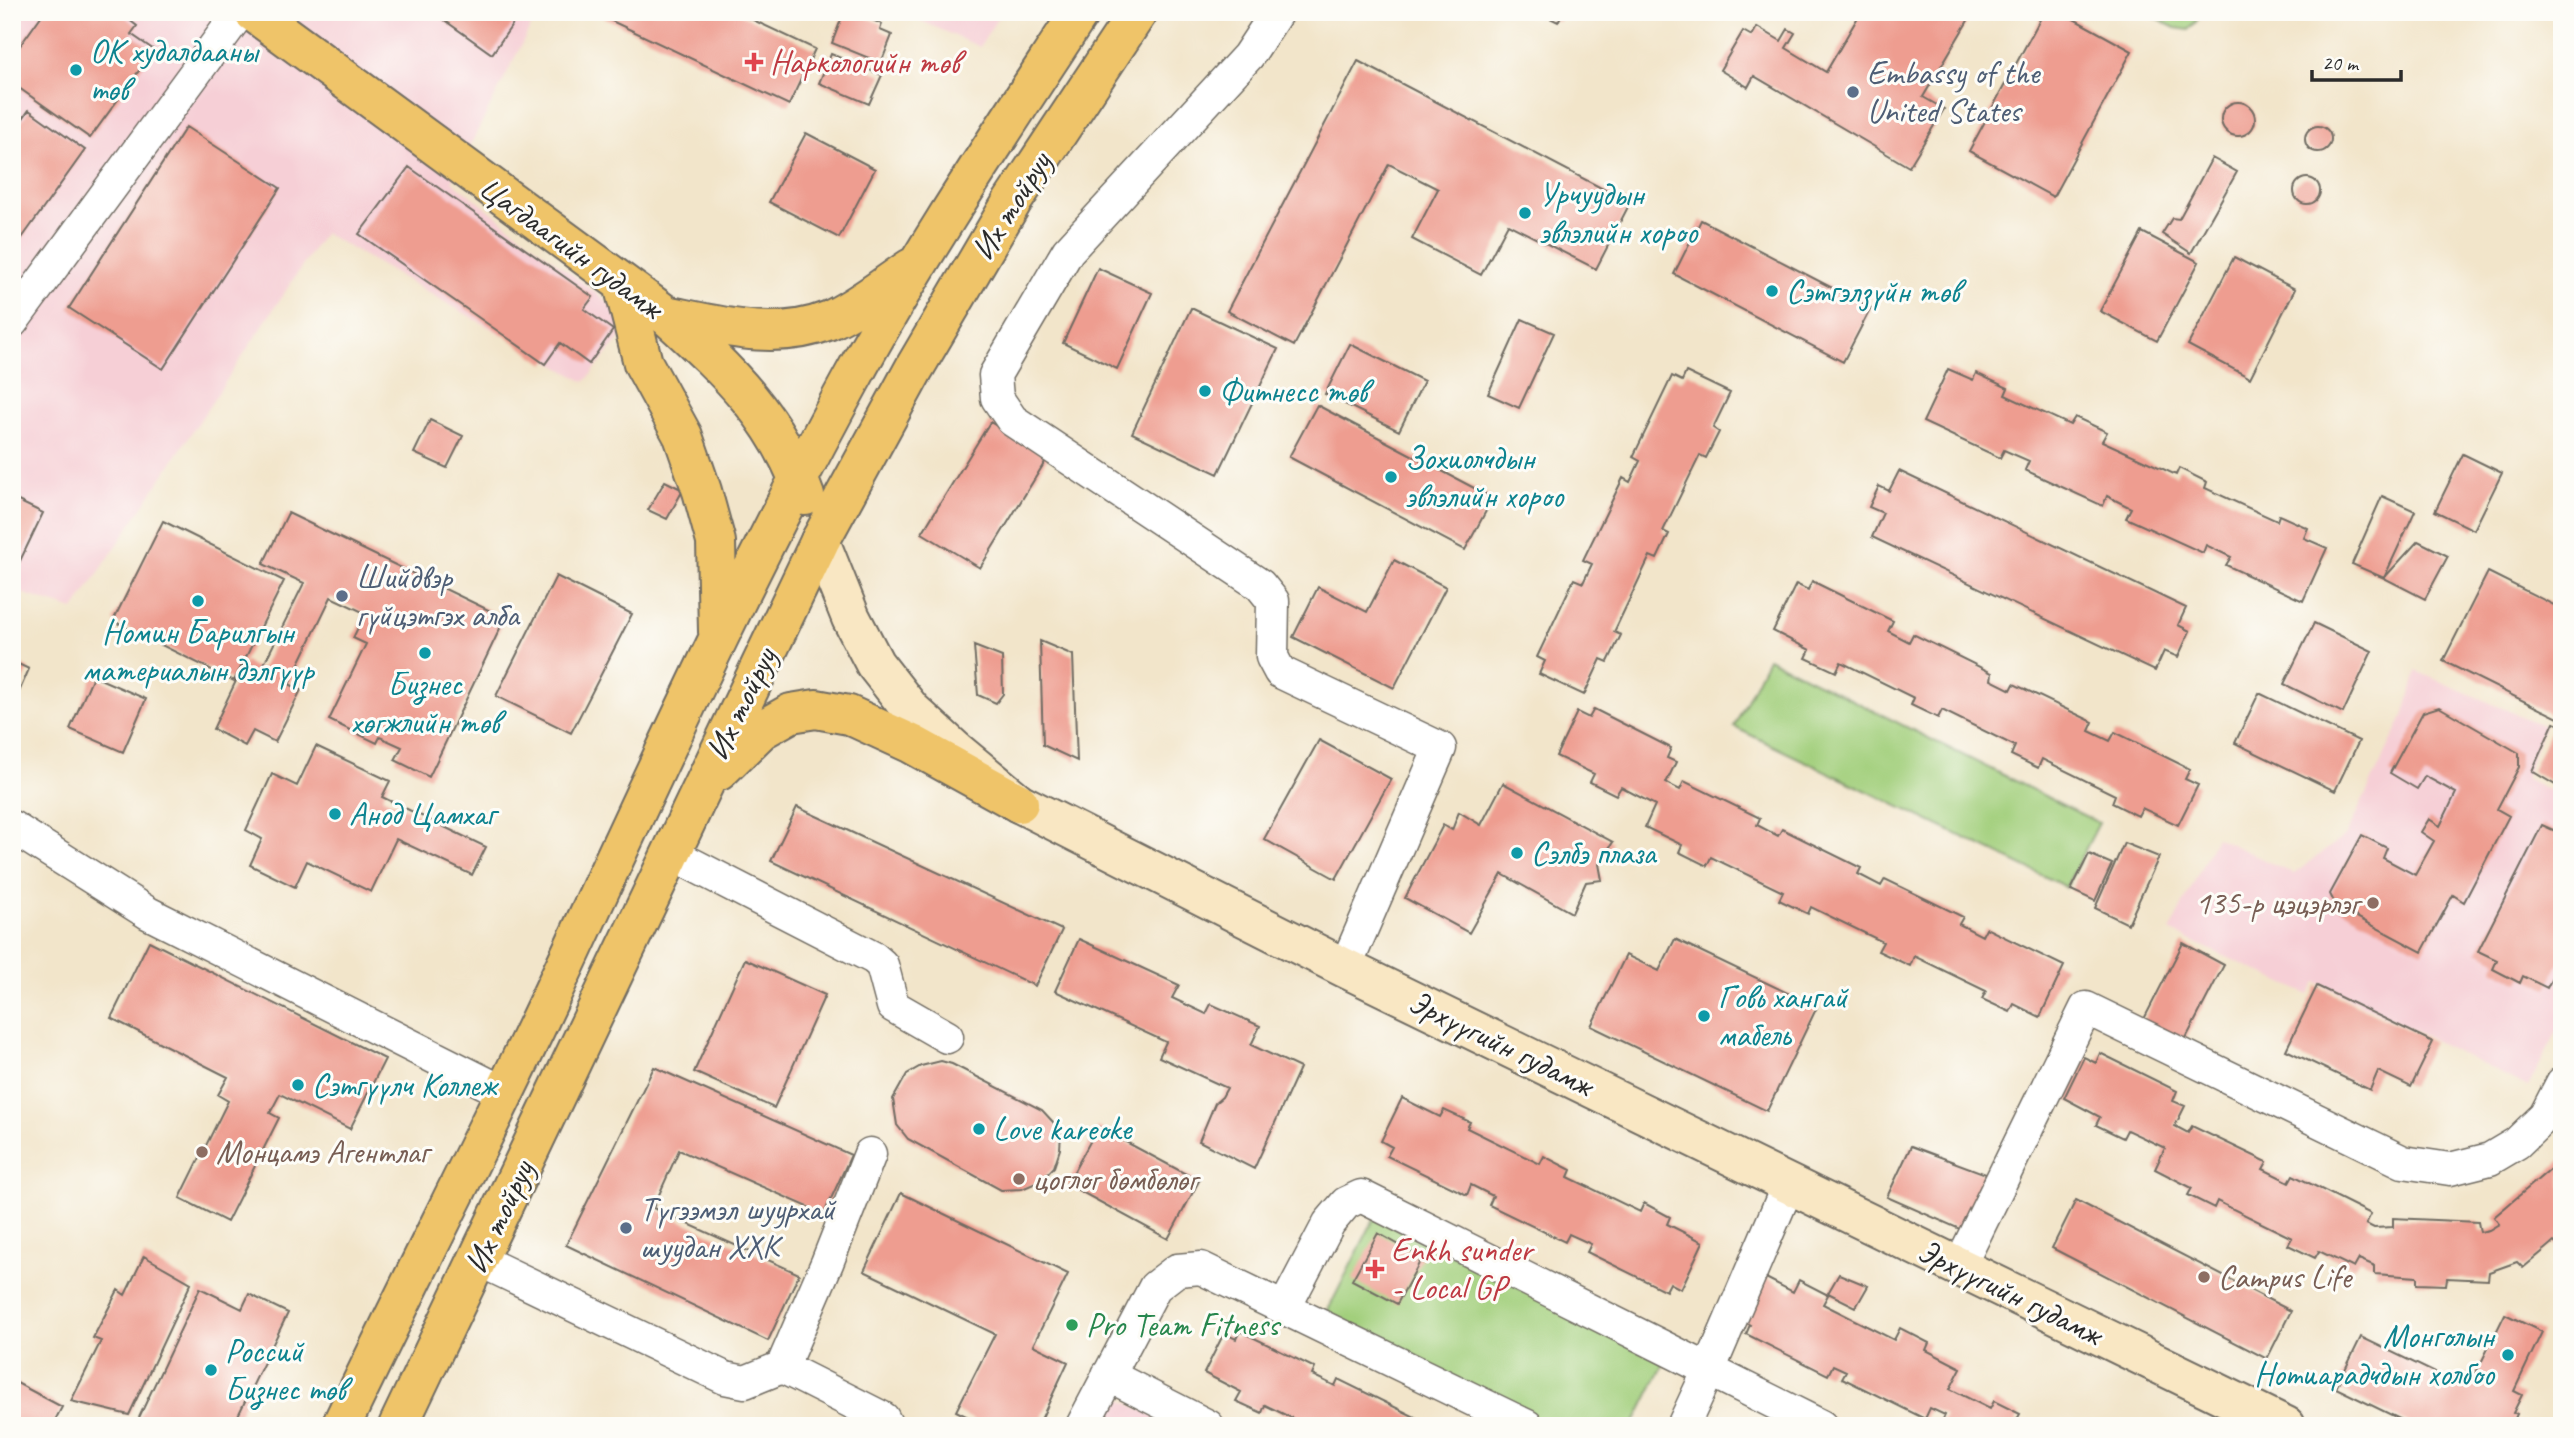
<svg xmlns="http://www.w3.org/2000/svg" width="2574" height="1438" font-family="Caveat,sans-serif">
	<style>
		.built { fill: #f6cfd6 }
		.green { fill: #a2cf7c; stroke: #667d54; stroke-width: 2 }
		.building { fill: #ee9d90 }
		.lines { fill: none; stroke-linecap: round; stroke-linejoin: round }
		.street-casing { stroke: #716c63; stroke-width: 35 }
		.secondary-casing { stroke: #716c63; stroke-width: 42 }
		.primary-casing { stroke: #716c63; stroke-width: 42 }
		.street { stroke: #fff; stroke-width: 32 }
		.secondary { stroke: #f9e7c3; stroke-width: 38 }
		.primary { stroke: #efc469; stroke-width: 38 }
		.health-dot { fill: #e0444e; stroke: #fdfcf7; stroke-width: 2.5 }
		.culture-dot { fill: #0f9aa8; stroke: #fdfcf7; stroke-width: 2.5 }
		.service-dot { fill: #5c6f8a; stroke: #fdfcf7; stroke-width: 2.5 }
		.education-dot { fill: #8d6e63; stroke: #fdfcf7; stroke-width: 2.5 }
		.leisure-dot { fill: #2e9e5b; stroke: #fdfcf7; stroke-width: 2.5 }
		.labels { text-anchor: middle; dominant-baseline: central; stroke-width: 6; stroke-linejoin: round; paint-order: stroke }
		.culture-label { font-size: 33px; fill: #0d838f; stroke: #fdfcf7; text-anchor: start }
		.health-label { font-size: 33px; fill: #be3a42; stroke: #fdfcf7; text-anchor: start }
		.service-label { font-size: 33px; fill: #4e5e75; stroke: #fdfcf7; text-anchor: start }
		.street-label { font-size: 33px; fill: #2b2b2b; stroke: #fdfcf7 }
		.education-label { font-size: 33px; fill: #785e54; stroke: #fdfcf7; text-anchor: start }
		.leisure-label { font-size: 33px; fill: #27864d; stroke: #fdfcf7; text-anchor: start }
	</style>
	<rect width="100%" height="100%" fill="#fdfcf7"/>
	<filter id="ink" filterUnits="userSpaceOnUse"><feTurbulence type="fractalNoise" baseFrequency=".0143" numOctaves="2"/><feDisplacementMap in="SourceGraphic" scale="14" xChannelSelector="R" yChannelSelector="G"/><feConvolveMatrix kernelMatrix="1 2 1 2 8 2 1 2 1" color-interpolation-filters="sRGB"/></filter>
	<filter id="wash" filterUnits="userSpaceOnUse"><feTurbulence type="fractalNoise" baseFrequency=".00686" numOctaves="4" result="noise"/><feDisplacementMap in="SourceGraphic" scale="28" xChannelSelector="R" yChannelSelector="G"/><feGaussianBlur stdDeviation="1.57" result="paint"/><feColorMatrix in="noise" values="0 0 0 0 0 0 0 0 0 0 0 0 0 0 0 0 0 1.4 0 .05"/><feComposite in="paint" operator="in"/></filter>
	<g filter="url(#wash)">
		<rect width="100%" height="100%" fill="#f2e5ca"/>
		<path class="built" d="M12,12H538L452,181L633,322L585,382L324,233L74,610L12,590Z
			M901,12H1001L980,47Z
			M2416,671L2544,726L2525,778L2562,797V1022L2528,1087L2316,982L2309,995L2170,931L2216,837L2294,874L2346,835L2405,713Z
			M1116,1397L1174,1426H1103Z"/>
		<path class="green" d="M2143,12H2200L2199,18L2189,30L2175,28Z
			M1768,658L2099,823L2066,887L1734,727Z
			M1375,1217L1666,1360L1633,1426H1550L1325,1316Z"/>
		<g id="blocks">
			<path class="building" d="M44,12H119L137,26L131,34L154,50L90,138L12,83V57Z
				M433,12H521L492,54Z
				M600,12H736L815,49L789,105L599,15Z
				M844,12H853L882,24L880,30L892,35L881,63L832,43Z
				M1538,12H1563L1558,22Z
				M1861,12H1973L1923,97L1944,109L1909,167L1754,76L1748,87L1720,70L1743,31L1752,36L1757,27L1781,41L1788,29L1795,33L1786,48L1826,72Z
				M2044,12H2061L2132,51L2053,197L1969,151Z
				M831,54L882,75L869,104L819,83Z
				M1358,61L1630,203L1596,269L1508,224L1481,275L1412,239L1438,189L1389,164L1294,346L1227,311Z
				M2221 119a17 17 0 1 1 34 0a17 17 0 1 1-34 0Z
				M29,110L85,150L12,252V134Z
				M2305 139a13 13 0 1 1 26 0a13 13 0 1 1-26 0Z
				M186,127L280,188L163,369L69,308Z
				M806,133L875,169L839,238L769,202Z
				M2212,158L2237,172L2191,253L2162,234L2172,218L2179,219Z
				M409,167L593,297L584,309L613,330L589,364L560,343L545,364L359,234Z
				M2294 191a13 13 0 1 1 26 0a13 13 0 1 1-26 0Z
				M1701,220L1871,308L1843,362L1674,274Z
				M2142,232L2199,262L2157,341L2100,311Z
				M2234,257L2295,289L2250,378L2188,345Z
				M1098,268L1152,293L1117,369L1063,343Z
				M1191,308L1278,349L1218,474L1132,433Z
				M1522,319L1554,333L1519,408L1488,394Z
				M1350,344L1424,381L1399,431L1325,394Z
				M1948,369L1973,380L1976,373L2008,388L2005,395L2070,425L2075,417L2107,432L2102,441L2176,475L2179,468L2207,482L2205,488L2277,521L2279,515L2308,528L2304,538L2327,548L2303,601L2226,565L2231,557L2206,545L2203,553L2126,518L2131,508L2107,496L2103,506L2025,470L2029,461L2004,450L2000,458L1923,422Z
				M1686,372L1730,393L1713,428L1719,432L1706,458L1700,455L1663,531L1669,534L1657,559L1650,556L1614,632L1621,635L1608,662L1601,659L1584,695L1539,674L1545,661L1537,657L1574,579L1583,583L1592,564L1583,560L1623,478L1630,482L1640,461L1633,457L1672,376L1682,381Z
				M1317,405L1493,498L1465,550L1289,457Z
				M430,420L463,436L447,468L414,453Z
				M990,422L1048,457L980,568L922,533Z
				M2463,454L2502,473L2474,530L2435,511Z
				M1899,471L2186,608L2178,625L2190,631L2178,657L2164,651L2155,671L1872,537L1883,513L1869,507L1879,486L1889,491Z
				M665,481L683,490L667,519L648,510Z
				M2382,496L2415,511L2384,578L2352,564Z
				M12,498L43,513L19,563L12,560Z
				M288,513L505,618L429,777L395,760L402,747L380,737L377,743L329,720L366,644L353,638L365,613L331,597L289,684L301,690L275,742L253,731L245,746L213,729L245,662L261,670L304,583L263,564Z
				M163,521L284,581L234,681L113,621Z
				M2418,541L2448,556L2425,599L2384,578Z
				M1394,560L1446,587L1394,688L1293,637L1318,587L1367,612Z
				M2488,572L2562,609V720L2443,661Z
				M556,576L632,614L571,733L496,696Z
				M1812,581L1893,621L1888,631L1909,642L1913,634L1992,673L1991,680L2011,690L2014,684L2093,722L2089,731L2110,741L2115,732L2190,769L2185,779L2198,785L2178,825L2142,808L2138,816L2112,803L2115,795L2042,759L2038,768L2011,755L2015,746L1942,710L1938,718L1911,705L1914,698L1841,662L1836,672L1806,658L1810,650L1773,631L1796,584L1808,590Z
				M2314,623L2372,651L2343,713L2284,684Z
				M1040,641L1073,655L1077,761L1043,745Z
				M974,646L1002,657L1003,694L996,703L978,695Z
				M12,661L29,669L12,708Z
				M93,676L146,699L123,752L70,729Z
				M2259,693L2359,741L2335,791L2235,743Z
				M2439,707L2519,753V767L2497,809L2509,816L2464,902L2453,895L2422,952L2336,906L2330,894L2362,835L2387,848L2383,858L2415,875L2434,841L2421,832L2429,819L2440,826L2456,793L2425,776L2417,789L2390,773L2423,712Z
				M1594,709L1671,748L1667,758L1676,762L1666,783L1680,790L1684,781L1760,818L1757,825L1778,836L1782,829L1861,868L1858,874L1881,886L1885,879L1963,917L1959,924L1982,936L1986,928L2064,966L2040,1017L2014,1004L2010,1012L1982,999L1986,991L1914,956L1910,966L1878,951L1883,942L1811,907L1808,914L1779,900L1783,892L1711,857L1707,866L1679,852L1682,845L1645,827L1655,805L1621,787L1616,795L1590,782L1594,774L1556,756L1577,712L1589,718Z
				M2554,722L2562,726V789L2532,771Z
				M1319,740L1391,779L1336,879L1264,839Z
				M316,746L390,781L382,797L486,847L472,875L396,839L371,892L307,861L295,887L250,865L262,839L246,830L272,774L297,786Z
				M1503,783L1613,842L1599,864L1602,880L1586,882L1572,913L1502,874L1469,933L1405,898L1443,825L1452,830L1459,812L1481,825Z
				M797,807L1062,930L1035,986L771,861Z
				M2542,825L2562,834V958L2547,988L2523,976L2520,983L2493,969L2497,960L2478,951Z
				M2124,843L2159,857L2128,924L2095,908Z
				M2089,854L2112,864L2095,901L2071,890Z
				M1079,939L1179,985L1172,998L1206,1014L1211,1004L1260,1026L1251,1045L1300,1068L1254,1169L1199,1141L1215,1103L1222,1097L1227,1088L1159,1057L1166,1042L1055,991Z
				M1675,939L1817,1007L1767,1111L1591,1026L1626,955L1659,971Z
				M149,941L385,1059L350,1129L280,1094L270,1113L279,1118L227,1222L180,1198L228,1101L218,1095L228,1077L111,1018Z
				M2183,943L2224,965L2184,1042L2143,1021Z
				M745,959L825,995L774,1108L694,1072Z
				M2317,986L2433,1042L2411,1087L2378,1071L2370,1090L2286,1050Z
				M2100,1053L2177,1091L2173,1101L2185,1106L2175,1126L2188,1133L2192,1126L2267,1162L2263,1169L2289,1182L2293,1175L2371,1214L2366,1224L2374,1228L2393,1227V1218L2478,1222L2480,1232L2489,1230L2499,1224L2494,1217L2562,1159V1243L2558,1246L2554,1242L2523,1268L2517,1262L2489,1272L2488,1280L2447,1278L2446,1285L2417,1284V1277L2375,1274V1266L2359,1259L2354,1268L2319,1251L2315,1258L2288,1245L2292,1238L2217,1201L2214,1208L2188,1195L2192,1188L2155,1169L2165,1148L2127,1130L2123,1138L2096,1125L2100,1117L2064,1098L2084,1057L2096,1063Z
				M941,1061L952,1064L1042,1110L1053,1122L1061,1133L1060,1149L1054,1167L1041,1181L1022,1189L1001,1190L908,1139L897,1125L893,1099L907,1074L921,1066Z
				M654,1067L851,1155L824,1214L679,1150L653,1208L799,1274L768,1341L566,1245Z
				M1402,1098L1440,1117L1444,1110L1470,1122L1467,1128L1540,1164L1544,1156L1571,1170L1568,1177L1640,1212L1644,1203L1670,1217L1667,1224L1703,1242L1681,1289L1670,1283L1666,1291L1587,1252L1591,1244L1569,1234L1565,1242L1489,1205L1493,1196L1471,1185L1467,1195L1387,1156L1392,1147L1381,1141Z
				M1098,1127L1199,1181L1168,1239L1067,1184Z
				M1911,1146L1986,1174L1964,1231L1887,1197Z
				M901,1193L1068,1274L1033,1345L1068,1362L1038,1426H986L956,1411L995,1334L864,1271Z
				M2076,1200L2291,1311L2267,1359L2052,1248Z
				M1378,1233L1422,1258L1397,1304L1352,1280Z
				M144,1256L191,1283L129,1415L71,1401L101,1341L93,1338L118,1290L125,1295Z
				M1839,1274L1868,1286L1856,1307L1828,1293Z
				M1762,1276L1793,1292L1799,1280L1828,1295L1823,1304L1894,1340L1900,1328L1929,1343L1926,1350L1961,1368L1950,1389L1990,1409L1994,1401L2020,1414L2015,1423L2020,1426H1940L1945,1415L1930,1408L1925,1419L1842,1378L1846,1371L1833,1365L1828,1375L1746,1334L1750,1325L1741,1320Z
				M200,1288L242,1309L249,1294L288,1313L233,1426H135Z
				M2505,1314L2542,1332L2514,1391L2522,1395L2513,1413L2517,1415L2512,1426H2414L2336,1388L2361,1337L2460,1385L2466,1374L2474,1377Z
				M1240,1331L1315,1368L1312,1375L1335,1386L1338,1379L1417,1418L1413,1426H1308L1265,1405L1262,1413L1236,1401L1241,1392L1204,1373L1224,1333L1236,1339Z
				M15,1382L62,1407L52,1426H12V1387Z"/>
		</g>
	</g>
	<g filter="url(#ink)">
		<use href="#blocks" fill-opacity="0" stroke="#716c63" stroke-width="2"/>
		<g class="lines">
			<defs>
				<path id="street" d="M1277,12L1248,56L1068,251L995,375L997,398L1012,420L1260,585L1273,601L1272,657L1280,672L1440,748L1345,968
					M12,322L240,12
					M12,827L148,913L505,1093
					M670,853L874,958L882,965L893,1006L947,1037
					M1789,1183L1709,1370L1821,1426
					M479,1260L725,1378L745,1382L782,1367L883,1418L887,1426
					M1959,1267L2086,1008L2403,1162L2450,1169L2490,1159L2517,1143L2545,1116L2562,1083
					M1285,1307L1329,1223L1346,1203L1361,1196L1709,1370L1683,1426
					M782,1367L827,1263L870,1154
					M1108,1375L1208,1426
					M1082,1426L1155,1287L1177,1270L1201,1268L1527,1426"/>
				<path id="secondary" d="M820,541L851,618L875,664L911,710L956,751L1019,803L1345,968L2286,1426"/>
				<path id="primary" d="M253,12L666,315C727,371 776,415 805,496
					M623,284L643,363L683,436L702,491L716,542L718,632
					M666,315C720,326 776,342 830,320C859,307 885,285 911,268
					M719,771L761,730L791,713L816,709L849,715L912,744L1019,803
					M341,1426C409,1283 482,1143 549,1000C646,792 740,582 851,380C920,253 1001,133 1080,12
					M398,1426L820,541L915,367L1012,202L1138,12"/>
			</defs>
			<use href="#street" class="street-casing"/>
			<use href="#secondary" class="secondary-casing"/>
			<use href="#primary" class="primary-casing"/>
			<use href="#street" class="street"/>
			<use href="#secondary" class="secondary"/>
			<use href="#primary" class="primary"/>
		</g>
	</g>
	<g class="health-dot">
		<path d="M750.5 51.5h7v7h7v7h-7v7h-7v-7h-7v-7h7z"/>
		<path d="M1371.5 1258.5h7v7h7v7h-7v7h-7v-7h-7v-7h7z"/>
	</g>
	<g class="culture-dot">
		<circle cx="76" cy="70" r="7"/>
		<circle cx="1525" cy="213" r="7"/>
		<circle cx="1772" cy="291" r="7"/>
		<circle cx="1205" cy="391" r="7"/>
		<circle cx="1391" cy="477" r="7"/>
		<circle cx="198" cy="601" r="7"/>
		<circle cx="425" cy="653" r="7"/>
		<circle cx="335" cy="814" r="7"/>
		<circle cx="1517" cy="853" r="7"/>
		<circle cx="1704" cy="1016" r="7"/>
		<circle cx="298" cy="1085" r="7"/>
		<circle cx="979" cy="1129" r="7"/>
		<circle cx="2508" cy="1355" r="7"/>
		<circle cx="211" cy="1370" r="7"/>
	</g>
	<g class="service-dot">
		<circle cx="1853" cy="92" r="7"/>
		<circle cx="342" cy="596" r="7"/>
		<circle cx="626" cy="1228" r="7"/>
	</g>
	<g class="education-dot">
		<circle cx="2373" cy="903" r="7"/>
		<circle cx="202" cy="1152" r="7"/>
		<circle cx="1019" cy="1179" r="7"/>
		<circle cx="2204" cy="1277" r="7"/>
	</g>
	<circle class="leisure-dot" cx="1072" cy="1325" r="7"/>
	<g class="labels">
		<g class="culture-label">
			<text x="90" y="51">ОК худалдааны<tspan x="90" dy="38">төв</tspan></text>
			<text x="1539" y="194">Урчуудын<tspan x="1539" dy="38">эвлэлийн хороо</tspan></text>
			<text x="1786" y="291">Сэтгэлзүйн төв</text>
			<text x="1219" y="391">Фитнесс төв</text>
			<text x="1405" y="458">Зохиолчдын<tspan x="1405" dy="38">эвлэлийн хороо</tspan></text>
			<text x="198" y="632" text-anchor="middle">Номин Барилгын<tspan x="198" dy="38">материалын дэлгүүр</tspan></text>
			<text x="425" y="684" text-anchor="middle">Бизнес<tspan x="425" dy="38">хөгжлийн төв</tspan></text>
			<text x="349" y="814">Анод Цамхаг</text>
			<text x="1531" y="853">Сэлбэ плаза</text>
			<text x="1718" y="997">Гoвь хангай<tspan x="1718" dy="38">мабель</tspan></text>
			<text x="312" y="1085">Сэтгүүлч Коллеж</text>
			<text x="993" y="1129">Love kareoke</text>
			<text x="2494" y="1336" text-anchor="end">Монголын<tspan x="2494" dy="38">Нотиарадчдын холбоо</tspan></text>
			<text x="225" y="1351">Россий<tspan x="225" dy="38">Бизнес төв</tspan></text>
		</g>
		<g class="health-label">
			<text x="770" y="62">Наркологийн төв</text>
			<text x="1391" y="1250">Enkh sunder<tspan x="1391" dy="38">- Local GP</tspan></text>
		</g>
		<g class="service-label">
			<text x="1867" y="73">Embassy of the<tspan x="1867" dy="38">United States</tspan></text>
			<text x="356" y="577">Шийдвэр<tspan x="356" dy="38">гүйцэтгэх алба</tspan></text>
			<text x="640" y="1209">Түгээмэл шуурхай<tspan x="640" dy="38">шуудан ХХК</tspan></text>
		</g>
		<g class="street-label">
			<text transform="translate(1011 206) rotate(-58)">Их тойруу</text>
			<text transform="translate(571 247) rotate(36)">Цагдаагийн гудамж</text>
			<text transform="translate(741 704) rotate(-64)">Их тойруу</text>
			<text transform="translate(1501 1043) rotate(26)">Эрхүүгийн гудамж</text>
			<text transform="translate(499 1217) rotate(-65)">Их тойруу</text>
			<text transform="translate(2010 1292) rotate(26)">Эрхүүгийн гудамж</text>
		</g>
		<g class="education-label">
			<text x="2359" y="903" text-anchor="end">135-р цэцэрлэг</text>
			<text x="216" y="1152">Монцамэ Агентлаг</text>
			<text x="1033" y="1179">цоглог бөмбөлөг</text>
			<text x="2218" y="1277">Campus Life</text>
		</g>
		<g class="leisure-label">
			<text x="1086" y="1325">Pro Team Fitness</text>
		</g>
	</g>
	<rect width="2574" height="1438" fill="none" stroke="#fdfcf7" stroke-width="42"/>
	<path d="M2312 70v10h89v-10" fill="none" stroke="#2b2b2b" stroke-width="3.5"/>
	<text x="2322" y="70" font-size="21" fill="#2b2b2b" stroke="#fdfcf7" stroke-width="5" paint-order="stroke">20 m</text>
</svg>
